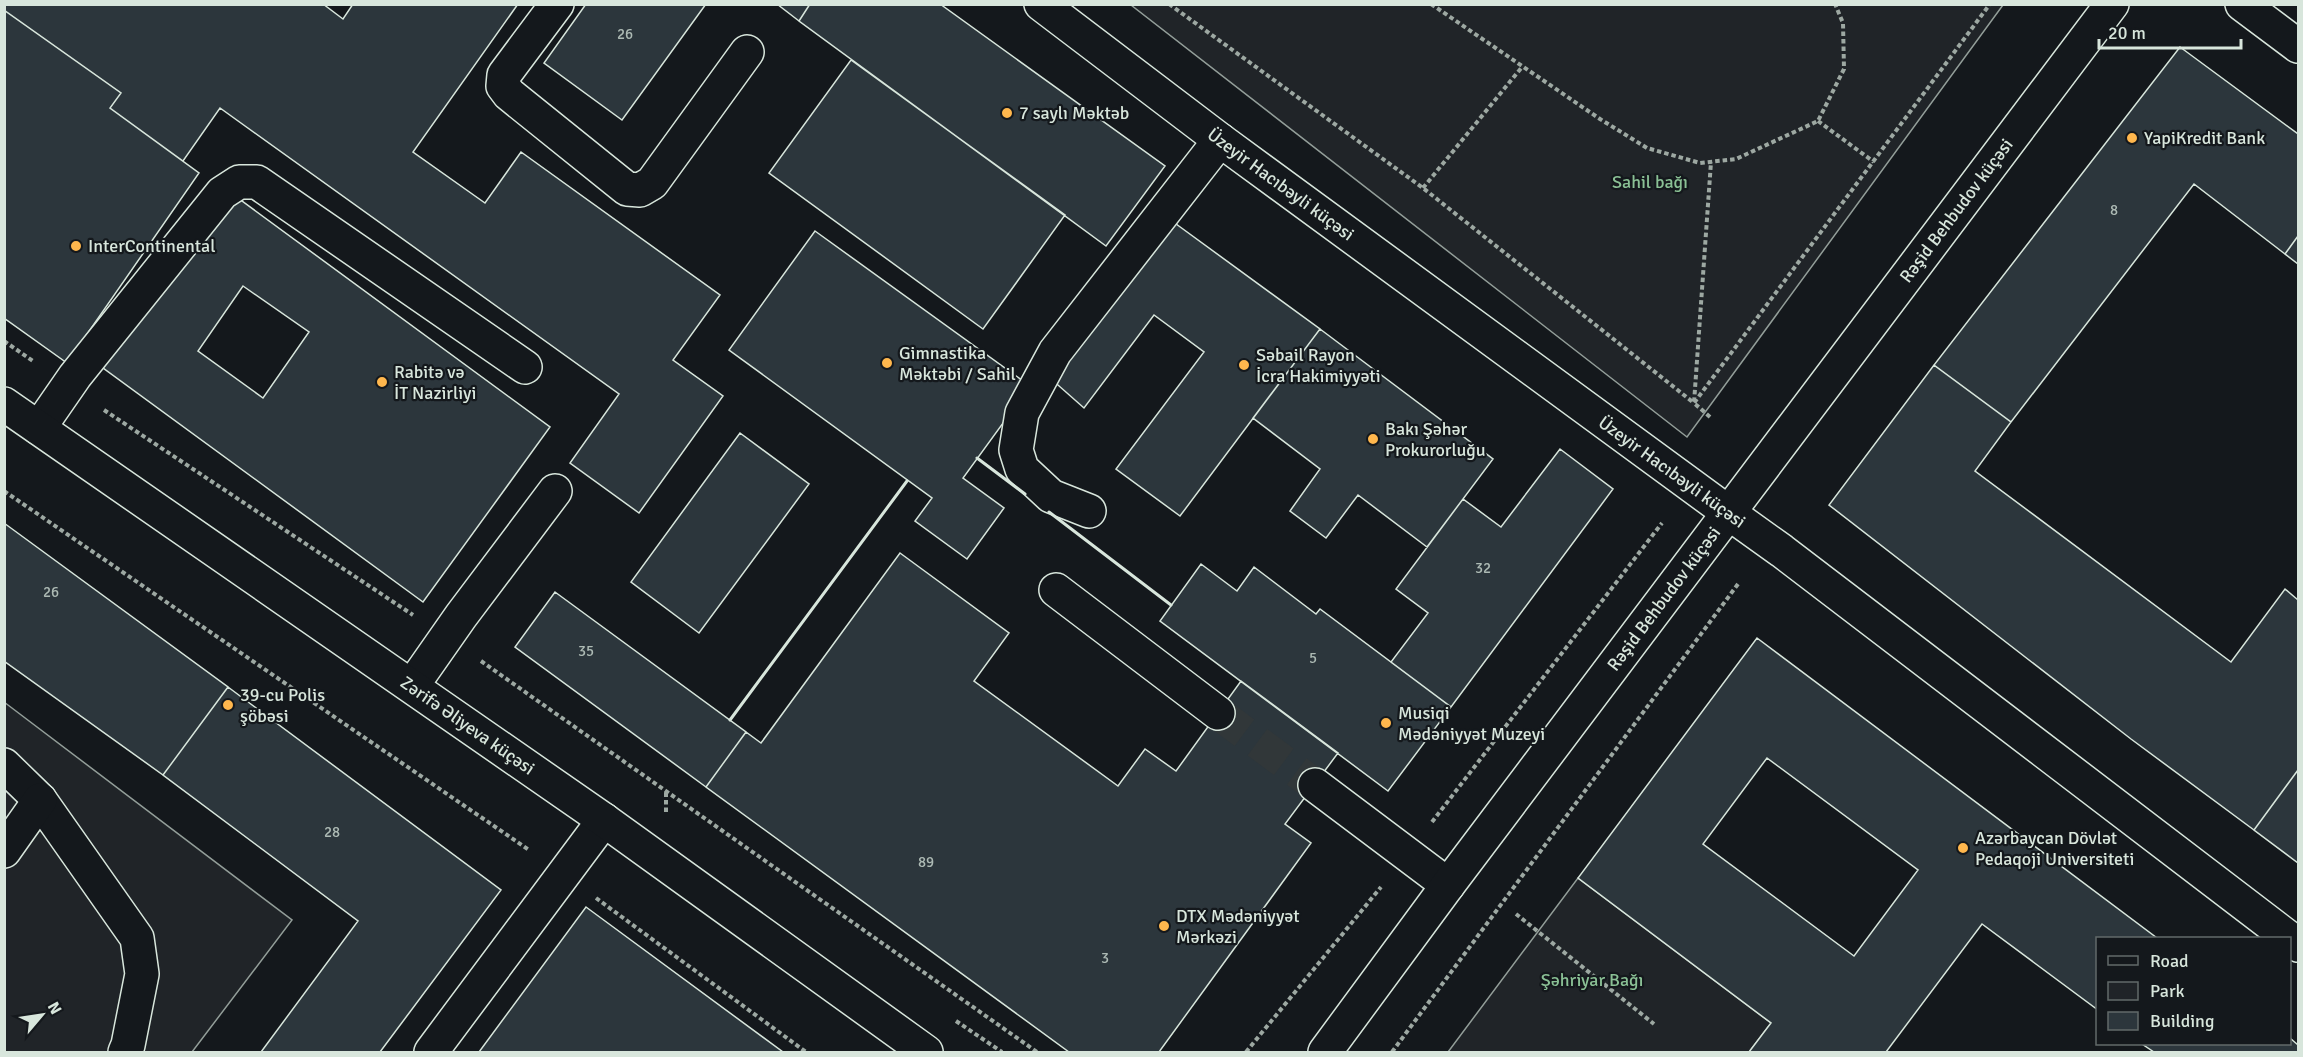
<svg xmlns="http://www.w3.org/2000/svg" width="2303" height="1057" font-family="Signika,sans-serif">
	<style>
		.green { fill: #202428; stroke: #939e99; stroke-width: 1.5 }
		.building { fill: #2c363c; stroke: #d8e6dc; stroke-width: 1.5; fill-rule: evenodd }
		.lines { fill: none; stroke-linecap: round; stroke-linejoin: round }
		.minor-tunnel { stroke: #313739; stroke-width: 33; stroke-dasharray: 33 16; stroke-linecap: butt }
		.minor-casing { stroke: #d8e6dc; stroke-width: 36 }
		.major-casing { stroke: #d8e6dc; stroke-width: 36 }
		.highway-casing { stroke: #d8e6dc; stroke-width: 36 }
		.path { stroke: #9da8a2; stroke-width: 4; stroke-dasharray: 4.5 3; stroke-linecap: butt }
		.minor { stroke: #14181c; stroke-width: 33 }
		.major { stroke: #14181c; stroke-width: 33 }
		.highway { stroke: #14181c; stroke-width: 33 }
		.wall { stroke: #d8e6dc; stroke-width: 3 }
		.poi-dot { fill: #ffb74d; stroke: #14181c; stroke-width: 2 }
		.labels { text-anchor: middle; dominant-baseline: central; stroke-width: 4.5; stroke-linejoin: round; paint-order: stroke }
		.number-label { font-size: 15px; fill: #adbab4 }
		.poi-label { font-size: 18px; fill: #d8e6dc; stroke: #14181c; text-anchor: start }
		.park-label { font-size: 18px; fill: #8ac095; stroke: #14181c }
		.street-label { font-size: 18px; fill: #d8e6dc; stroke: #14181c }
	</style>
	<rect width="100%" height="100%" fill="#14181c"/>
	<path class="green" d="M1131,5H2003L1687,437Z
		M4,702L292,920L192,1052H5Z
		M1578,878L1771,1023L1749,1052H1448Z"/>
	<path class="building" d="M4,4H323L343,19L353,4H518L413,152L485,203L521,152L720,295L673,360L723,396L639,513L570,463L619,394L220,108L183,161L110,108L121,93L4,10Z
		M586,4H706L622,120L544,63Z
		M777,4H810L799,21Z
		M810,4H940L1165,166L1106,246L799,21Z
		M4,10L121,93L110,108L199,173L67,363L4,318Z
		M2180,47L2298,134V236L2285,254L2194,184L2011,422L1934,365Z
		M851,60L1065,215L983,329L769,173Z
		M227,190L550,427L423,602L99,365ZM243,286L309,332L263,398L198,351Z
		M1172,221L1320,329L1180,516L1116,469L1204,352L1154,315L1084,408L1050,378Z
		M815,231L1030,386L963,478L1004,508L967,559L915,521L932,498L729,350Z
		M2298,236V264L2285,254Z
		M1320,329L1493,459L1427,547L1358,495L1326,538L1290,511L1320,469L1253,418Z
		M1934,365L2011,422L1975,471L2231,662L2285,589L2298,600V770L2254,830L2131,739L1829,505Z
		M740,433L809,484L699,633L631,582Z
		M1560,449L1613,489L1451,707L1391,662L1428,613L1396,589L1463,499L1501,527Z
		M4,523L228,687L163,775L4,661Z
		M900,553L1009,633L974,681L1118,786L1145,749L1176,771L1241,681L1338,753L1285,824L1311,843L1159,1052H1069L706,787L746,732L761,743Z
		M1201,564L1237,591L1254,567L1316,614L1320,609L1451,707L1388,791L1160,621Z
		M555,592L746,732L706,787L515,647Z
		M1757,638L2157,938H2098V1010L1982,924L1886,1052H1749L1771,1023L1578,878ZM1767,758L1918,870L1854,956L1703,844Z
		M228,687L501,890L380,1052H261L358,921L163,775Z
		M2298,770V863L2254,830Z
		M586,907L783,1052H479Z
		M2290,1038L2298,1045V1052H2154L2142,1044H2290Z"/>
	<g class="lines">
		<path class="minor-tunnel" d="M1218,713L1315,785"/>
		<defs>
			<g id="minor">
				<path d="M557,4L504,75L503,86L509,94L627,189L640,190L652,183L747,52"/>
				<path id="s1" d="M1041,4L1220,140L1729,513"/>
				<path d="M2242,4L2298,46"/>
				<path d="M39,428L75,376L222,193L239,182H257L525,367"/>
				<path d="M1089,511L1051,496L1022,469L1016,450L1022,413L1055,352L1220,140"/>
				<path d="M1056,590L1218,713"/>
				<path d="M412,686L461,616L555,491"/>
				<path d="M4,765L40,800L137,938L142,974L128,1045L125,1052"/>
				<path d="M1315,785L1448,885"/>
				<path d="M4,851L40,800"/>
				<path d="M431,1052L604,820"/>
			</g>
			<g id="major">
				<path d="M1729,513L1782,551L2298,945"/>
				<path id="s2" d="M1325,1052L1448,885L2112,4"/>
			</g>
			<g id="highway">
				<path id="s3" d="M4,404L604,820L926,1052"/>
			</g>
		</defs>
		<use href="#minor" class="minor-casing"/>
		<use href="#major" class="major-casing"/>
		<use href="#highway" class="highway-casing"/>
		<path class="path" d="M1169,4L1423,188L1694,403L1990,4
			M1431,4L1600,119L1647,148L1700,163L1736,159L1818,121L1844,69L1843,23L1835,4
			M1818,121L1874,162
			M1423,188L1522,67
			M4,341L33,361
			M104,410L413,615
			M1710,417L1694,403L1711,162
			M4,491L529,850
			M481,661L1037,1052
			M666,812V791
			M1432,822L1662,523
			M596,898L806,1052
			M1516,914L1654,1024
			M956,1021L1002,1052
			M1246,1052L1381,887
			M1392,1052L1738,584"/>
		<use href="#minor" class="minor"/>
		<use href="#major" class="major"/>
		<use href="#highway" class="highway"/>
		<path class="wall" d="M977,458L1025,494
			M1049,512L1171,605
			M730,720L907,481"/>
	</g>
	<g class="poi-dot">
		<circle cx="1007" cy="113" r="6"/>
		<circle cx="2132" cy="138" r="6"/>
		<circle cx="76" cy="246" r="6"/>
		<circle cx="887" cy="363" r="6"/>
		<circle cx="1244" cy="365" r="6"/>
		<circle cx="382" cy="382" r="6"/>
		<circle cx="1373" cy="439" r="6"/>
		<circle cx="228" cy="705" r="6"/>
		<circle cx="1386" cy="723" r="6"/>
		<circle cx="1963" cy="848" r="6"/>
		<circle cx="1164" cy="926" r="6"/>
	</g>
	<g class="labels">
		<g class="number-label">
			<text x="625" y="34">26</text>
			<text x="2114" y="210">8</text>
			<text x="1483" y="568">32</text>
			<text x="51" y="592">26</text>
			<text x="586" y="651">35</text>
			<text x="1313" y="658">5</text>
			<text x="332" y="832">28</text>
			<text x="926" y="862">89</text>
			<text x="1105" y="958">3</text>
		</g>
		<g class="poi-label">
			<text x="1019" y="113">7 saylı Məktəb</text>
			<text x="2144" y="138">YapiKredit Bank</text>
			<text x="88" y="246">InterContinental</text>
			<text x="899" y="353">Gimnastika<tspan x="899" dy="21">Məktəbi / Sahil</tspan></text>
			<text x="1256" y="355">Səbail Rayon<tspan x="1256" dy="21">İcra Hakimiyyəti</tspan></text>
			<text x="394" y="372">Rabitə və<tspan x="394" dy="21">İT Nazirliyi</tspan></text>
			<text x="1385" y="429">Bakı Şəhər<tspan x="1385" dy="21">Prokurorluğu</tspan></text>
			<text x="240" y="695">39-cu Polis<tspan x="240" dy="21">şöbəsi</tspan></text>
			<text x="1398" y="713">Musiqi<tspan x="1398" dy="21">Mədəniyyət Muzeyi</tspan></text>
			<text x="1975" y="838">Azərbaycan Dövlət<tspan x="1975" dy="21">Pedaqoji Universiteti</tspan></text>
			<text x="1176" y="916">DTX Mədəniyyət<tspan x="1176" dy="21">Mərkəzi</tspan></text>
		</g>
		<g class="park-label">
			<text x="1650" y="182">Sahil bağı</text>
			<text x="1592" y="980">Şəhriyar Bağı</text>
		</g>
		<g class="street-label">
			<text stroke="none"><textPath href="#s1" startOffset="300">Üzeyir Hacıbəyli küçəsi</textPath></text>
			<text stroke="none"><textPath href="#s2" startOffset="1052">Rəşid Behbudov küçəsi</textPath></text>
			<text transform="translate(1672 472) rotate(36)">Üzeyir Hacıbəyli küçəsi</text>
			<text stroke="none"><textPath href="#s2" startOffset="566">Rəşid Behbudov küçəsi</textPath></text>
			<text stroke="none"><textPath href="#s3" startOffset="564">Zərifə Əliyeva küçəsi</textPath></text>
		</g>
	</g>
	<rect width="2303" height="1057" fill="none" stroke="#d8e6dc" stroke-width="12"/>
	<rect x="2096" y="937" width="195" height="108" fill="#14181c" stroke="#626a69" stroke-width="1.5"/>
	<rect x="2108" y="956" width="30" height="9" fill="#14181c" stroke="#626a69" stroke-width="1.5"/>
	<text x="2150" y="967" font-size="18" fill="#d8e6dc">Road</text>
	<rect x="2108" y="982" width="30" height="18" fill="#202428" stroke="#626a69" stroke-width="1.5"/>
	<text x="2150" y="997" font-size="18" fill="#d8e6dc">Park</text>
	<rect x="2108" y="1012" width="30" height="18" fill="#2c363c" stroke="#626a69" stroke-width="1.5"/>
	<text x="2150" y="1027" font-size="18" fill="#d8e6dc">Building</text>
	<g transform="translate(42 1015) rotate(61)" stroke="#14181c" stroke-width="4.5" paint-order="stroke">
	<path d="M0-4.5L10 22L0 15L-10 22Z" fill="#d8e6dc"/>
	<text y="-9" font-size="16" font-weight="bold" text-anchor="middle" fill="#d8e6dc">N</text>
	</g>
	<path d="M2099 39v9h142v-9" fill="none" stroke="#d8e6dc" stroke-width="3"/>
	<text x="2108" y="39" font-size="18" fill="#d8e6dc" stroke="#14181c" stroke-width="4.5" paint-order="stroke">20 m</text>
</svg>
